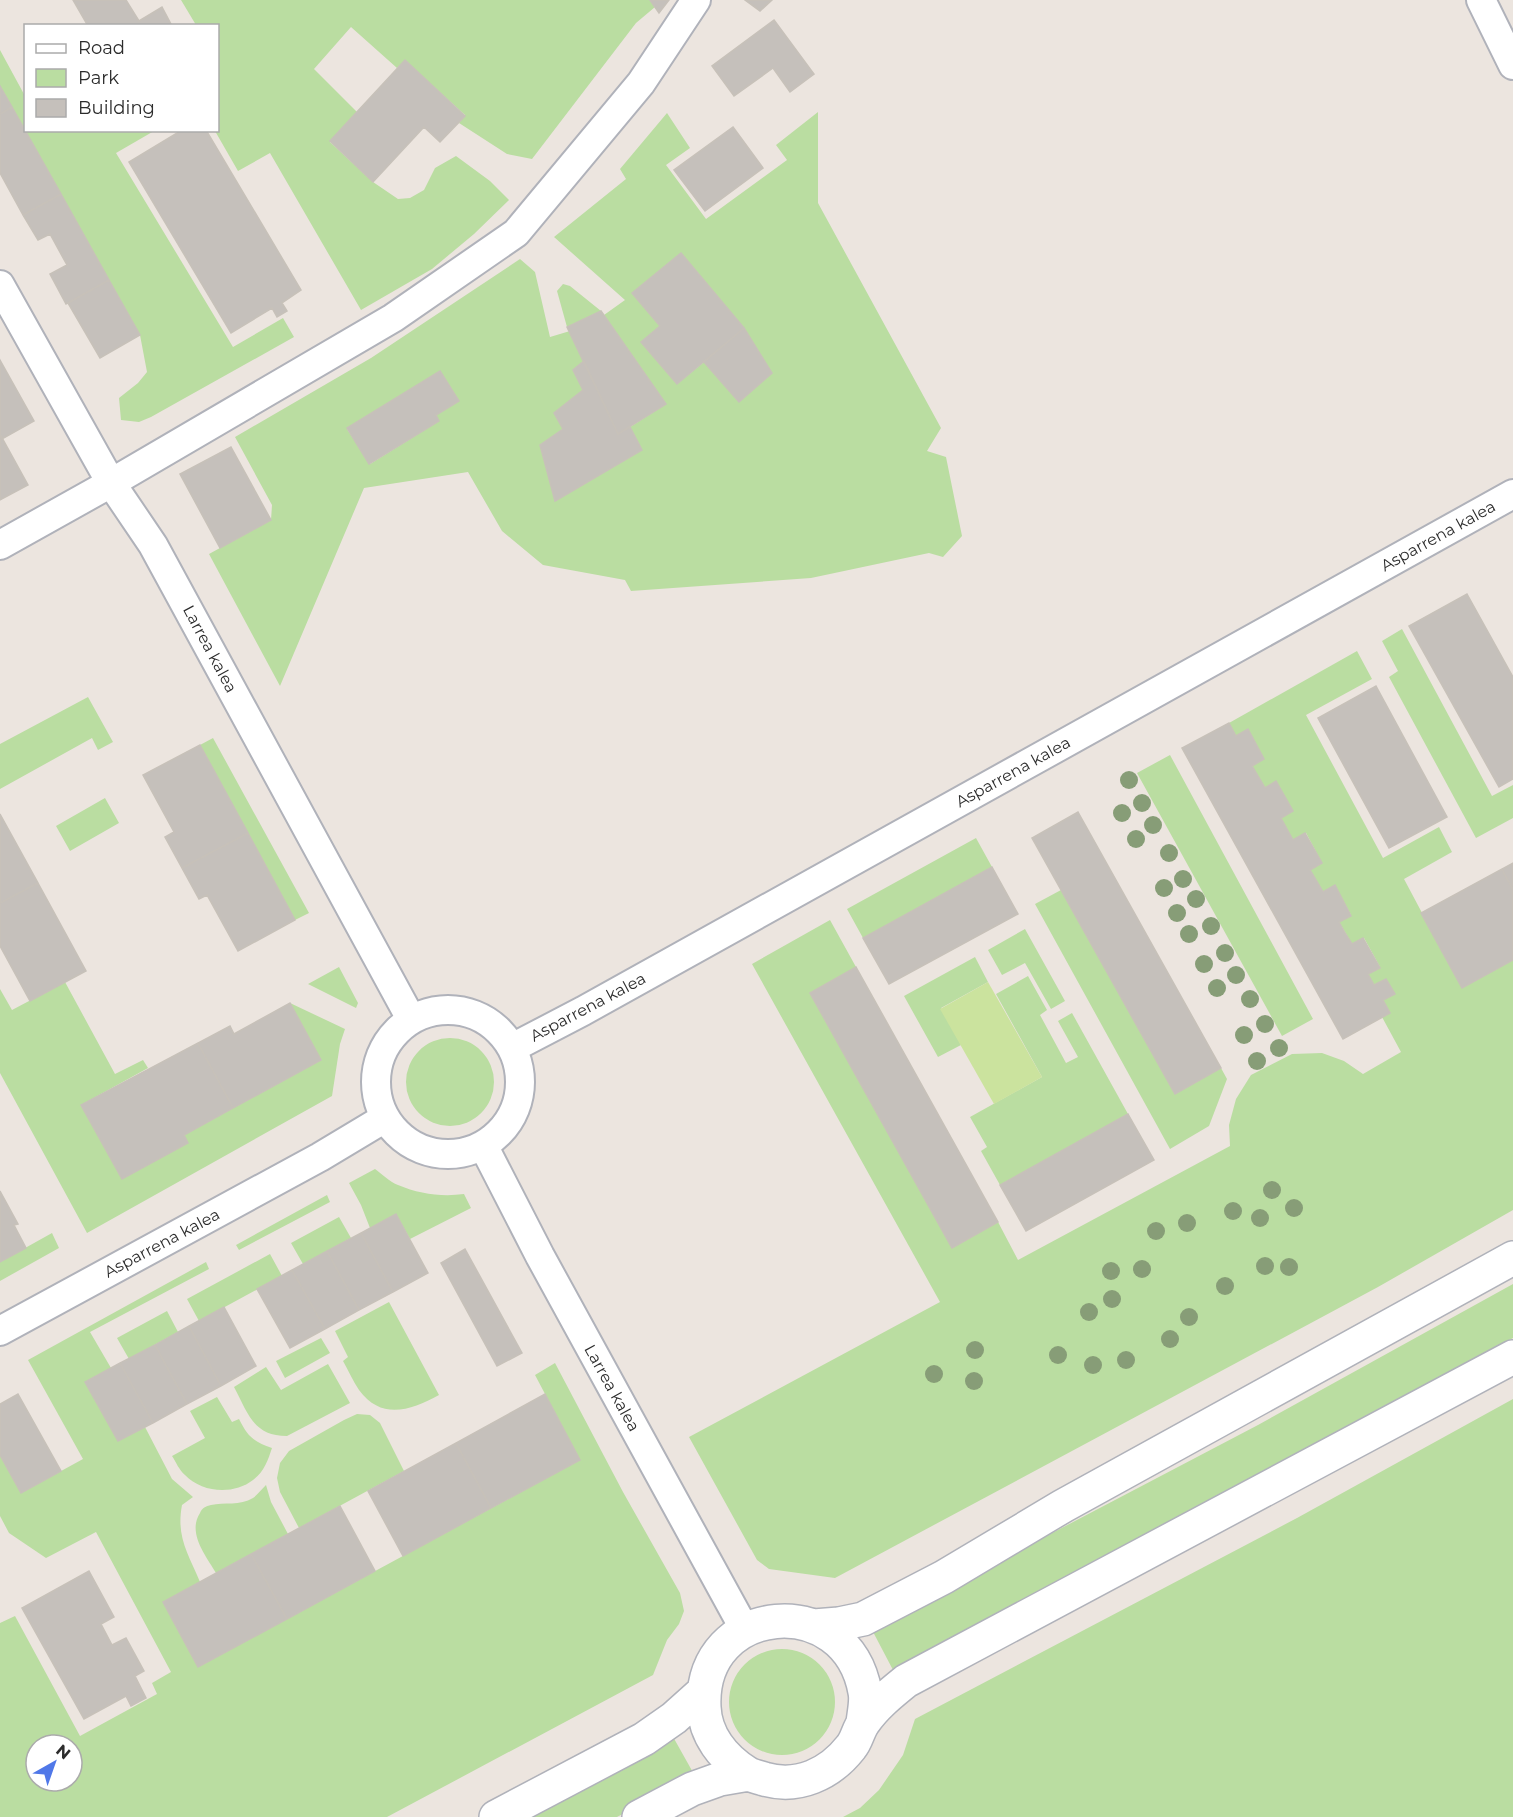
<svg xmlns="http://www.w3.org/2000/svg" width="1513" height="1817" font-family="Montserrat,sans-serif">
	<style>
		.green { fill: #badda1; fill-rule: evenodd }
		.pitch { fill: #cbe39e }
		.building { fill: #c5c0bb; stroke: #c7c1b9; stroke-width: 1.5 }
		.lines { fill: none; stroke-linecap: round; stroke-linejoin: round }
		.minor-casing { stroke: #b0b2ba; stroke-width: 32 }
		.secondary-casing { stroke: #b0b2ba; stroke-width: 36 }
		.minor { stroke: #fff; stroke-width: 28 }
		.secondary { stroke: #fff; stroke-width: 33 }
		.tree { fill: #879d77 }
		.labels { text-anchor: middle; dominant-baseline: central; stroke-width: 5; stroke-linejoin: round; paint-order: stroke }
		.street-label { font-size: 16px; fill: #2c2c2c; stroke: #fff }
	</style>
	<rect width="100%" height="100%" fill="#ece5df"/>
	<path class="green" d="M181,0H650L655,7L636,23L532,159L507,154L459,123L465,115L405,61L397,68L351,27L314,69L357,112L330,142L373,182L398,199L410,198L424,190L435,168L456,156L490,181L509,200L474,234L432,269L361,310L270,153L238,171L215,131L218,130V26L196,25Z
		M0,50L25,96L26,130L154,131L116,153L233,347L283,318L294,337L151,417L139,422L121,420L119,398L138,383L147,372L140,335L0,86Z
		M818,112V203L941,428L927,451L946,457L962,536L943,557L929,553L811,578L631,591L625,580L543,565L502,531L468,472L364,488L280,686L209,554L271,520L272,505L235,437L371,358L520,259L535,272L550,337L570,331L584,361L573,370L583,390L554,413L563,429L540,445L555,501L642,450L630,427L666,404L604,315L625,300L554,237L626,179L620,169L667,113L690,148L666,165L706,219L787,160L776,145ZM681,253L744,328L772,373L739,402L704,362L677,384L641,342L660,326L632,293ZM440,371L459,401L436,415L439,421L370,464L347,429Z
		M563,284L570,286L601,311L567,327L557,291Z
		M1402,629L1492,796L1513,785V818L1476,838L1389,677L1398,671L1382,641Z
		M1357,651L1372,679L1306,715L1383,858L1439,827L1452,852L1404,879L1462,988L1513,960V1210L1378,1287L835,1578L769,1569L757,1560L689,1437L940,1302L752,964L830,920L856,967L810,993L952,1248L998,1222L1018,1260L1230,1146L1229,1125L1236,1099L1251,1075L1292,1054L1322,1053L1344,1061L1363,1074L1401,1052L1382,1017L1390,1013L1383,1000L1394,993L1386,979L1374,985L1368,974L1380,967L1364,938L1352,944L1339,922L1351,915L1335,886L1323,892L1310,870L1322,863L1306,833L1293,840L1281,818L1293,811L1276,782L1265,788L1252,766L1264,759L1248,729L1236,736L1229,723Z
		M88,697L113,742L98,750L92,738L0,789V744Z
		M213,738L309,913L295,920L200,745Z
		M1170,755L1313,1019L1282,1036L1137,773Z
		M105,798L119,823L70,851L56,826Z
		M976,838L992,867L863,938L847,909Z
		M1061,890L1175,1094L1221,1068L1227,1079L1209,1126L1170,1149L1035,904Z
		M1025,929L1065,1001L1051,1009L1025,963L1002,975L988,950Z
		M975,957L988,982L941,1008L961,1045L938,1057L904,996Z
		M339,967L358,1003L356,1008L308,984Z
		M1028,976L1047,1010L1040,1015L1066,1063L1078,1057L1058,1021L1072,1013L1128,1114L1000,1185L981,1151L987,1147L970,1117L1042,1077L996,994Z
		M65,982L115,1074L143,1060L148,1068L81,1105L122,1178L188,1143L184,1135L321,1060L290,1003L345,1029L340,1044L332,1096L87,1233L0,1073V989L12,1010Z
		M406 1082a44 44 0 1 1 88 0a44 44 0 1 1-88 0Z
		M375,1169C382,1174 390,1182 398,1185C419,1194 442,1197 464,1194L471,1208L410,1239L396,1214L370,1228L361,1205L349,1183Z
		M327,1195L330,1202L239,1250L236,1245Z
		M339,1217L351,1238L303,1264L291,1243Z
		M52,1233L59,1248L0,1281V1262Z
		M270,1254L282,1276L199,1321L187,1299Z
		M206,1262L209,1269L90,1332L111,1368L86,1382L118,1441L145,1427L172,1479L193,1497L182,1505C176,1537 188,1553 200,1582L163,1602L198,1667L580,1460L535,1375L555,1363L623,1492L680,1593L684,1611L679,1624L667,1640L653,1675L387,1817H0V1623L15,1616L80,1736L157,1694L152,1683L171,1672L96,1532L46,1558L9,1533L0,1516V1455L21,1493L83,1459L28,1360ZM36,1745H72V1781H36Z
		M1513,1284V1338L893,1670L871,1628L1258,1425Z
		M389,1302L439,1395C411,1410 382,1421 359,1390C353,1381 348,1370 343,1361L348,1357L335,1331Z
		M167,1311L178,1332L129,1359L117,1338Z
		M321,1338L330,1353L285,1378L276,1361Z
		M328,1364L350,1403L287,1436C253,1436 248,1413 234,1387L266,1367L281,1390Z
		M217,1397L232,1422L239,1419C248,1437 253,1441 272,1448C268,1460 264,1472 253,1480C234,1495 202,1493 185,1475C179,1470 176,1462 172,1456L205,1438L190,1411Z
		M1513,1399V1817H843L860,1808L879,1790L903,1755L915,1719L1297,1518Z
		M357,1414L370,1415L380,1423L404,1471L299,1528L280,1492L277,1478L280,1463L289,1451L344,1420Z
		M266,1485L271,1502L288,1534L216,1573C206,1556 187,1533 200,1513C202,1508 206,1506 211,1505C224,1502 240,1506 253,1498C257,1495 262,1489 266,1485Z
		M729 1702a53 53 0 1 1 106 0a53 53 0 1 1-106 0Z
		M672,1735L695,1776L617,1817H517Z"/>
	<path class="pitch" d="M988,982L1042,1077L994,1104L940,1009Z"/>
	<path class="building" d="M73,0H126L139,21L162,7L172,26H88Z
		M650,0H669L659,13Z
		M745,0H772L760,11Z
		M774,20L814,74L790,92L773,68L734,96L712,66Z
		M405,60L465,116L440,142L424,127L373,182L330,141Z
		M0,86L12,107L0,114Z
		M12,107L61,194L23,215L0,173V114Z
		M733,127L763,168L705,211L674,170Z
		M182,130H206L301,290L282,303L287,311L277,317L272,308L231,333L129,162Z
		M61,194L109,280L66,304L50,274L67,265L50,234L38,240L23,215Z
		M681,253L744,328L677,384L641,342L660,326L632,293Z
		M109,280L140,335L100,358L68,303Z
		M601,311L666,404L618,434L567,327Z
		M744,328L772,373L739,402L704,362Z
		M0,360L34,421L2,439L0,434Z
		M584,361L618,434L630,427L642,450L555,501L540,445L563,429L554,413L583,390L573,370Z
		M440,371L459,401L436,415L439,421L369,464L347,428Z
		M0,434L28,485L0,500Z
		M231,447L271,520L220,548L180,474Z
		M1467,594L1513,677V779L1499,787L1409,626Z
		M1376,686L1447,817L1389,848L1318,718Z
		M1229,723L1236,736L1248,729L1264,759L1252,766L1265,788L1276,781L1293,811L1281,818L1293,840L1305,833L1322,863L1310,870L1323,892L1335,885L1351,916L1339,922L1345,933L1352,944L1363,938L1380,968L1368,974L1374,985L1386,979L1395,994L1383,1000L1390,1013L1343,1039L1182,748Z
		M200,745L248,833L182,868L165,837L174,832L143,775Z
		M1078,812L1221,1068L1175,1094L1032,838Z
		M0,814L38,883L0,903Z
		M248,833L295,920L238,951L207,895L199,899L182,868Z
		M1513,863V890L1502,869Z
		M992,867L1018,914L889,984L863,938Z
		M1502,869L1513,890V960L1462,988L1421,913Z
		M38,883L86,971L30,1001L0,946V903Z
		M856,967L998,1222L952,1248L810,993Z
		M290,1003L321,1060L233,1108L198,1043L230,1026L234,1034Z
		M198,1043L233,1108L184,1135L188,1143L122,1179L81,1105Z
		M1128,1114L1154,1160L1026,1231L1000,1185Z
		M0,1191L18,1224L14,1225L26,1248L0,1262Z
		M396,1214L428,1273L393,1292L361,1233Z
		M361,1233L393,1292L359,1310L327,1251Z
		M465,1249L522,1353L497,1366L441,1263Z
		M327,1251L359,1310L325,1329L292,1270Z
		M292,1270L325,1329L290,1348L257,1289Z
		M224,1307L256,1366L221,1386L189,1326Z
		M189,1326L221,1386L187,1404L155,1345Z
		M155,1345L187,1404L153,1423L120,1363Z
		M120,1363L153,1423L118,1441L85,1382Z
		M18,1394L61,1471L21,1493L0,1455V1404Z
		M545,1394L580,1460L491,1508L456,1443Z
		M456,1443L491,1508L403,1556L368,1491Z
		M340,1506L375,1571L287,1619L251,1554Z
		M251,1554L287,1619L198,1667L163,1602Z
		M89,1571L114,1617L101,1624L112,1645L126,1638L144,1671L135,1676L146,1698L131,1706L126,1696L84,1719L22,1608Z"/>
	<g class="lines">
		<defs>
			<path id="minor" d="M1481,0L1513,65
				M0,285L111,483L153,545L411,1019
				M0,545L111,483L393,318L516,233L641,83L696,0
				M376 1082a72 72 0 1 1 144 0a72 72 0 1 1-144 0Z
				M512,1048L583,1011L1513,494
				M483,1145L540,1256L745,1630
				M0,1331L320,1157L385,1118"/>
			<path id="secondary" d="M814,1626L839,1624L863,1619L944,1577L1063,1506L1513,1258
				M863,1723C864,1713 867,1701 865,1692C847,1589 699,1602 704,1707C705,1735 723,1758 747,1773C752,1776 758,1777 764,1779C798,1789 830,1774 851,1747C857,1740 858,1730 864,1722C875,1706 890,1694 906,1681L1513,1357
				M496,1817L644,1739L674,1718L703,1692
				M639,1817L692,1789L720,1779L749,1774"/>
		</defs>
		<use href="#minor" class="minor-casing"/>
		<use href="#secondary" class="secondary-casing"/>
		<use href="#minor" class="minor"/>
		<use href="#secondary" class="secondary"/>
	</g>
	<g class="tree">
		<circle cx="1129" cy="780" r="9"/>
		<circle cx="1142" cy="803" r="9"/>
		<circle cx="1122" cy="813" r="9"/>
		<circle cx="1153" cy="825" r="9"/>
		<circle cx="1136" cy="839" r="9"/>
		<circle cx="1169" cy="853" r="9"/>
		<circle cx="1183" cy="879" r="9"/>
		<circle cx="1164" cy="888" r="9"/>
		<circle cx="1196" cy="899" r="9"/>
		<circle cx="1177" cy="913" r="9"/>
		<circle cx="1211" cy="926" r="9"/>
		<circle cx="1189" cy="934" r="9"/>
		<circle cx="1225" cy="953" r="9"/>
		<circle cx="1204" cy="964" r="9"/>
		<circle cx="1236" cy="975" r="9"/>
		<circle cx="1217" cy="988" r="9"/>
		<circle cx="1250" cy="999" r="9"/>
		<circle cx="1265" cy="1024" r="9"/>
		<circle cx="1244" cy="1035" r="9"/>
		<circle cx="1279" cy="1048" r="9"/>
		<circle cx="1257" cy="1061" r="9"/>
		<circle cx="1272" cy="1190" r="9"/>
		<circle cx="1294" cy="1208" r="9"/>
		<circle cx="1233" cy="1211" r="9"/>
		<circle cx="1260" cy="1218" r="9"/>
		<circle cx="1187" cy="1223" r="9"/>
		<circle cx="1156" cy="1231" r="9"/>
		<circle cx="1265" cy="1266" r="9"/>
		<circle cx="1289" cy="1267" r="9"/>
		<circle cx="1142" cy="1269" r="9"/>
		<circle cx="1111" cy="1271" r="9"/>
		<circle cx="1225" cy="1286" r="9"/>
		<circle cx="1112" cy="1299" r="9"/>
		<circle cx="1089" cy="1312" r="9"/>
		<circle cx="1189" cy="1317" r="9"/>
		<circle cx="1170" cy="1339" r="9"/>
		<circle cx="975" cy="1350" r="9"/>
		<circle cx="1058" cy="1355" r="9"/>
		<circle cx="1126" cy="1360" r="9"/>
		<circle cx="1093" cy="1365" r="9"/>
		<circle cx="934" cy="1374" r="9"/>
		<circle cx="974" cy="1381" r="9"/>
	</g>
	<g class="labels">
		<g class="street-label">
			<text transform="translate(1438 536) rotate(-29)">Asparrena kalea</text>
			<text transform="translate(210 649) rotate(62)">Larrea kalea</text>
			<text transform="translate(1013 772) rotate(-29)">Asparrena kalea</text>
			<text transform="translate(588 1007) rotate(-28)">Asparrena kalea</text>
			<text transform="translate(162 1243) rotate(-28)">Asparrena kalea</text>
			<text transform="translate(612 1388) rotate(61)">Larrea kalea</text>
		</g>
	</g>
	<rect x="24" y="24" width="195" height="108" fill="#ffffff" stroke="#ababab" stroke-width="1.5"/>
	<rect x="36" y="44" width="30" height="9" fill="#ffffff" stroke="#ababab" stroke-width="1.5"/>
	<text x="78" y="54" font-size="18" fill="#2c2c2c">Road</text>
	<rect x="36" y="69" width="30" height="18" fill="#badda1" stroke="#ababab" stroke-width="1.5"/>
	<text x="78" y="84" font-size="18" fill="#2c2c2c">Park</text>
	<rect x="36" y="99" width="30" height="18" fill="#c5c0bb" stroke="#ababab" stroke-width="1.5"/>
	<text x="78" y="114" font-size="18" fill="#2c2c2c">Building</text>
	<g transform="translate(54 1763) rotate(40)"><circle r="28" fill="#ffffff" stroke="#ababab" stroke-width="1.5"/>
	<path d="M0-4.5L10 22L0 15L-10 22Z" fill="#5078e8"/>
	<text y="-9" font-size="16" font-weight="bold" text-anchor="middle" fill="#2c2c2c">N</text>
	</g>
</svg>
